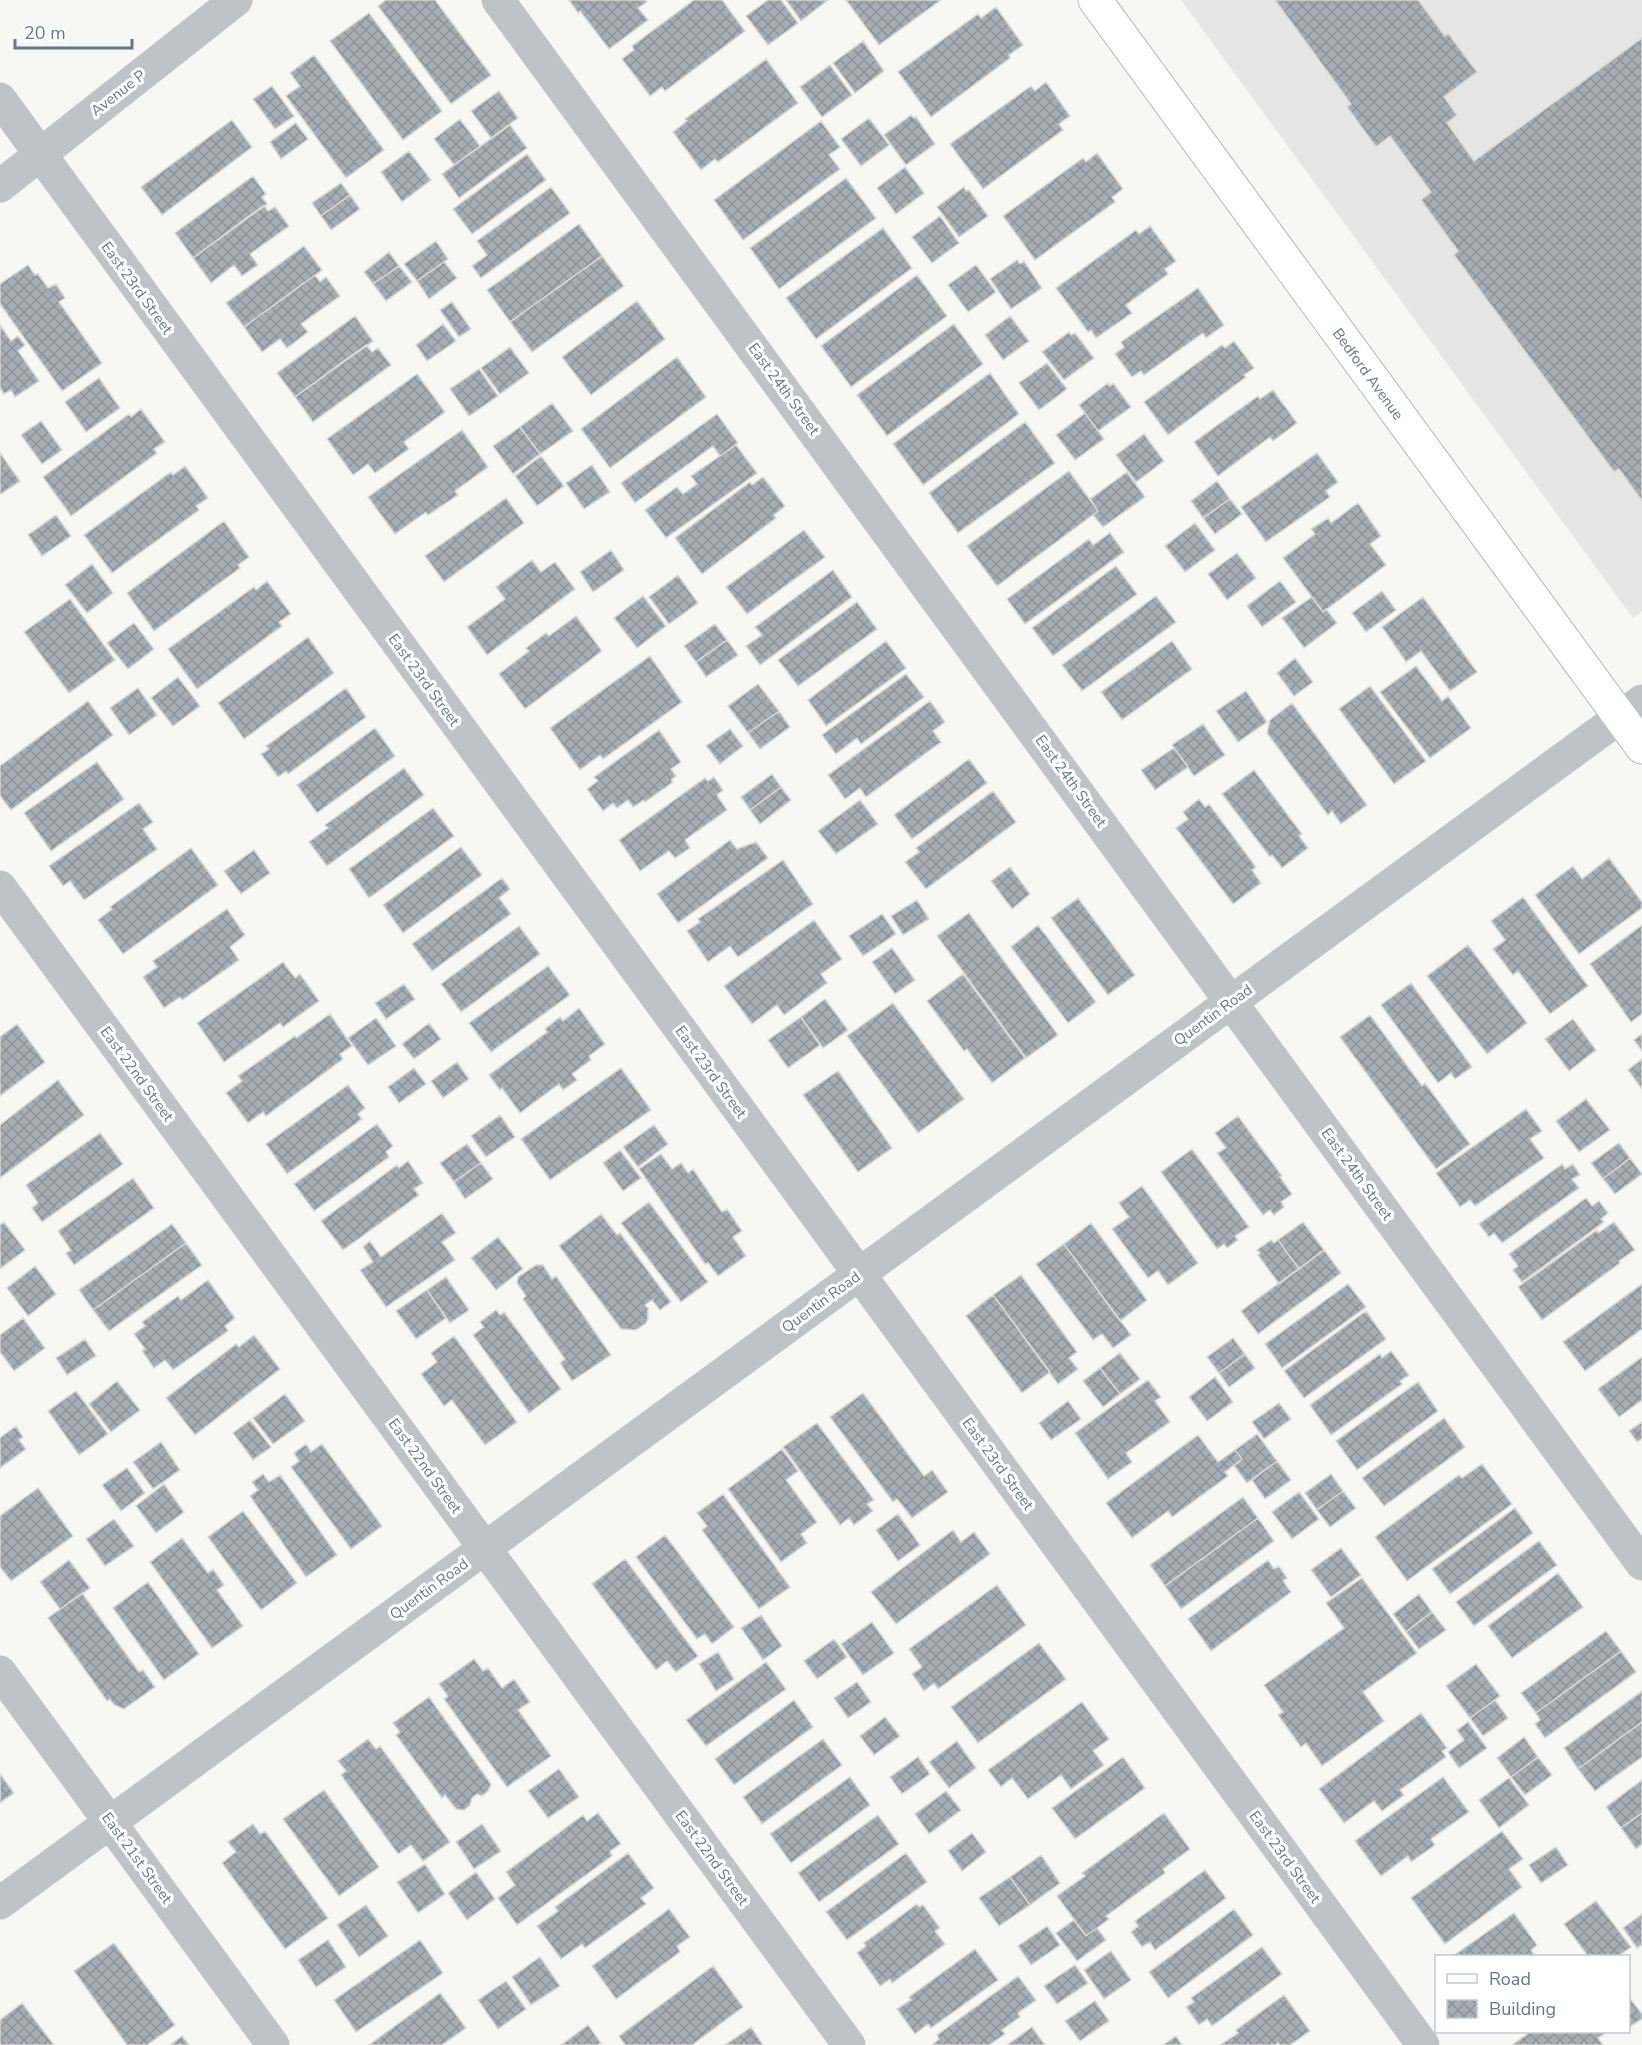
<svg xmlns="http://www.w3.org/2000/svg" width="1642" height="2045" font-family="'Nunito Sans',sans-serif">
	<style>
		.built { fill: #e5e6e5 }
		.building { fill: url(#building-cross-hatch); stroke: #d9d9d7; stroke-width: 1.5 }
		.lines { fill: none; stroke-linecap: round; stroke-linejoin: round }
		.secondary-casing { stroke: #b1b7bb; stroke-width: 35 }
		.street { stroke: #bfc3c6; stroke-width: 33 }
		.secondary { stroke: #fff; stroke-width: 33 }
		.labels { text-anchor: middle; dominant-baseline: central; stroke-width: 6; stroke-linejoin: round; paint-order: stroke }
		.street-label { font-size: 15px; fill: #697883; stroke: #fff }
	</style>
	<defs>
		<pattern id="building-cross-hatch" width="8" height="8" patternUnits="userSpaceOnUse" patternTransform="scale(1.5)"><rect width="8" height="8" fill="#a7aeb3"/><path d="M0 0l8 8M0 8l8-8" fill="none" stroke="#8c9297"/></pattern>
	</defs>
	<rect width="100%" height="100%" fill="#f7f7f5"/>
	<path class="built" d="M1181,0H1642V611L1633,618Z"/>
	<path class="building" d="M386,0H435L491,75L451,104L378,6Z
		M569,0H645L647,2L638,8L648,20L609,49L580,11L578,13Z
		M694,0H722L745,31L665,91L662,87L650,96L622,59L634,50L632,46Z
		M768,0H781L798,23L768,45L746,16Z
		M786,0H828L801,21Z
		M846,0H941L879,45Z
		M1275,0H1418L1445,36L1448,33L1477,72L1444,97L1457,115L1447,123L1474,161L1642,38V501L1619,469L1614,472L1454,255L1458,251L1421,200L1431,192L1390,136L1376,147L1347,107L1351,104Z
		M996,7L1023,45L1009,55L1010,58L931,117L898,72L978,14L981,18Z
		M369,13L442,111L403,140L330,41Z
		M863,41L884,71L855,93L833,63Z
		M314,55L384,150L346,178L286,96L300,86L290,73Z
		M766,59L798,103L718,162L715,159L701,170L673,132L687,121L685,119Z
		M830,65L852,95L822,117L800,87Z
		M1046,82L1070,116L1059,124L1063,130L983,189L950,144L1031,86L1035,91Z
		M272,86L294,116L275,129L253,99Z
		M499,91L518,118L491,138L471,111Z
		M911,115L914,118L916,117L935,144L906,165L884,135Z
		M869,118L889,145L861,166L841,139Z
		M460,119L480,146L454,165L434,139Z
		M232,120L252,147L162,215L141,187Z
		M821,121L840,147L829,155L840,169L743,240L714,200Z
		M296,123L308,139L281,159L270,142Z
		M510,125L527,148L459,198L442,174Z
		M409,151L431,180L402,202L381,172Z
		M1097,153L1123,189L1112,197L1115,202L1035,260L1003,216L1083,158L1086,162Z
		M527,154L546,180L472,234L453,209Z
		M905,167L924,193L896,214L877,188Z
		M253,176L266,194L262,197L267,204L193,258L175,233Z
		M846,178L876,218L779,289L750,248Z
		M341,183L350,195L321,216L312,203Z
		M551,187L570,213L481,278L472,266L487,255L477,241Z
		M964,187L966,191L969,190L988,216L959,237L937,207Z
		M350,195L360,209L331,230L321,216Z
		M264,205L268,211L275,207L289,226L250,254L258,265L242,276L234,265L211,283L193,258Z
		M940,216L959,243L932,263L912,237Z
		M579,224L602,256L510,322L487,290Z
		M1150,226L1176,261L1165,269L1168,274L1126,305L1132,313L1096,338L1091,330L1088,332L1056,288L1136,230L1139,234Z
		M883,228L912,268L816,339L786,298Z
		M436,241L448,259L417,281L404,264Z
		M304,246L322,270L244,327L226,303Z
		M389,252L399,266L373,284L364,272Z
		M602,256L624,286L532,352L510,322Z
		M1017,260L1020,264L1024,261L1042,288L1011,309L990,279Z
		M444,262L457,278L429,299L417,281Z
		M28,265L35,275L38,274L48,288L56,284L65,298L59,302L102,363L62,391L0,304V284Z
		M976,265L996,292L968,312L948,285Z
		M399,266L412,282L386,301L373,284Z
		M315,275L320,282L326,277L340,296L301,324L308,332L287,348L280,339L262,352L244,327Z
		M917,275L947,316L851,387L821,346Z
		M1198,288L1224,325L1206,338L1203,333L1144,375L1141,371L1132,377L1115,354L1124,347L1121,342Z
		M637,301L665,339L591,395L562,357Z
		M452,302L471,329L459,337L440,310Z
		M355,316L373,341L295,397L277,373Z
		M1010,316L1029,341L1003,360L985,335Z
		M443,324L456,341L427,361L416,345Z
		M954,324L983,364L887,436L857,395Z
		M0,325L11,341L18,336L25,345L18,351L39,381L15,397L11,390L4,394L0,388Z
		M1069,332L1071,335L1075,333L1094,358L1064,380L1042,352Z
		M1234,341L1254,368L1244,375L1246,377L1168,435L1144,402L1222,345L1225,348Z
		M366,345L372,352L378,348L391,365L313,422L295,397Z
		M510,347L529,373L500,394L481,368Z
		M677,357L706,397L610,468L581,429Z
		M1047,363L1067,389L1039,410L1019,383Z
		M479,369L498,396L469,416L450,389Z
		M990,373L1019,414L923,485L893,444Z
		M417,374L445,412L404,442L409,449L375,473L368,464L353,475L327,439Z
		M99,378L120,408L86,432L65,402Z
		M1108,383L1110,386L1113,383L1131,407L1098,431L1079,405Z
		M1273,390L1297,423L1273,441L1270,437L1218,476L1194,442L1258,396L1260,399Z
		M552,403L573,431L540,454L520,427Z
		M141,409L165,442L154,449L157,453L71,516L43,477L129,414L131,417Z
		M1085,413L1104,439L1075,460L1056,435Z
		M717,414L738,443L720,456L713,446L635,503L621,483Z
		M41,421L62,450L42,464L21,435Z
		M1025,422L1055,463L958,533L929,493Z
		M520,427L540,454L513,474L493,446Z
		M462,430L488,467L455,491L458,495L428,515L426,512L395,534L368,497Z
		M1144,434L1164,461L1136,482L1116,455Z
		M736,445L757,473L666,538L645,510L677,487L683,494L697,484L691,476Z
		M0,453L20,481L1,494L0,493Z
		M1317,453L1338,482L1326,491L1330,497L1266,542L1241,507Z
		M541,456L564,486L537,506L515,476Z
		M592,465L610,492L584,509L566,483Z
		M185,466L208,498L196,506L199,510L112,573L84,535L171,472L173,475Z
		M1069,471L1098,511L997,586L967,546Z
		M1127,472L1145,497L1103,527L1093,515L1098,511L1090,499Z
		M763,477L785,506L774,515L776,518L702,574L675,538L750,482L752,485Z
		M1217,481L1230,499L1203,518L1191,501Z
		M506,498L524,523L444,582L425,556Z
		M1230,499L1242,514L1215,534L1203,518Z
		M1358,503L1381,536L1370,544L1386,565L1323,612L1283,558L1315,534L1311,529L1328,518L1331,523Z
		M56,515L71,536L42,556L28,535Z
		M224,521L249,557L238,565L240,568L154,631L127,593Z
		M1195,523L1215,550L1185,572L1165,546Z
		M804,530L825,557L747,614L726,587Z
		M1110,533L1124,552L1025,624L1007,599L1089,539L1093,545Z
		M611,550L624,570L593,592L580,572Z
		M1237,553L1256,578L1227,600L1208,574Z
		M532,560L541,572L555,562L575,589L487,655L467,627L505,599L496,587Z
		M92,564L113,593L87,613L65,585Z
		M1116,566L1137,594L1053,656L1032,628Z
		M833,570L852,597L760,665L746,646L762,635L755,627Z
		M678,575L698,603L669,624L649,597Z
		M267,581L291,614L279,622L282,626L197,689L168,649L254,587L256,590Z
		M1280,581L1296,602L1262,627L1247,606Z
		M1382,591L1396,610L1366,632L1352,613Z
		M643,596L666,626L637,648L614,618Z
		M1156,596L1176,622L1082,691L1062,665Z
		M1312,597L1323,612L1326,609L1337,623L1304,648L1282,618Z
		M1423,597L1477,672L1450,691L1421,651L1406,662L1382,627Z
		M70,599L115,660L69,693L24,632Z
		M857,602L877,629L798,686L778,660Z
		M576,616L602,651L525,709L499,674L529,651L526,648L546,633L549,636Z
		M134,623L154,649L128,669L107,643Z
		M715,624L727,640L696,662L684,646Z
		M308,637L334,673L244,739L218,703Z
		M727,640L738,655L706,677L696,662Z
		M886,641L906,668L826,726L808,700Z
		M1172,641L1192,669L1122,720L1101,692Z
		M650,656L682,702L603,759L600,755L580,770L550,728Z
		M1295,658L1313,682L1294,696L1277,673Z
		M1416,666L1442,701L1448,696L1471,728L1430,758L1380,692Z
		M906,674L924,697L861,744L857,738L836,754L822,735Z
		M178,677L200,706L173,726L151,698Z
		M758,684L779,711L748,733L728,706Z
		M1370,686L1426,761L1394,784L1339,709Z
		M138,688L157,715L129,735L110,708Z
		M346,688L366,717L288,774L286,771L278,777L261,754L269,749L266,746Z
		M1246,691L1267,722L1238,742L1216,711Z
		M88,701L113,735L11,810L0,796V766Z
		M930,701L945,722L933,731L941,742L866,797L860,788L845,799L828,775Z
		M1292,703L1367,805L1341,824L1332,811L1328,815L1267,733L1270,720Z
		M779,711L790,727L760,749L748,733Z
		M1203,724L1225,755L1194,776L1172,745Z
		M375,728L395,756L317,813L297,785Z
		M730,729L743,746L720,764L706,746Z
		M659,730L681,762L671,769L676,776L671,780L673,782L645,802L644,800L633,807L628,800L617,808L613,803L603,811L587,789L598,781L594,777Z
		M1174,748L1188,767L1155,790L1141,770Z
		M969,759L987,783L912,839L894,815Z
		M97,762L124,799L51,851L24,813Z
		M404,768L424,795L327,866L309,842L328,828L325,825Z
		M1254,770L1302,834L1299,836L1308,848L1282,868L1272,855L1270,857L1222,794Z
		M772,774L781,787L750,810L741,797Z
		M714,777L723,790L717,795L727,810L685,840L690,848L675,858L669,851L640,871L619,840L705,778L708,781Z
		M781,787L791,800L760,824L750,810Z
		M993,791L1016,822L926,889L905,862L919,852L916,848Z
		M1199,799L1205,807L1209,804L1256,867L1252,870L1261,883L1233,904L1176,828L1188,819L1183,812Z
		M860,800L878,824L836,854L818,831Z
		M139,803L153,822L143,829L157,849L84,900L70,881L63,886L49,866Z
		M433,808L454,836L369,898L349,869Z
		M730,840L737,849L756,842L768,858L678,923L657,894Z
		M461,847L482,875L403,933L383,905Z
		M191,848L218,885L123,954L98,920L112,909L110,907Z
		M254,850L270,873L241,894L224,871Z
		M1609,858L1642,902V908L1579,954L1535,895L1573,866L1582,879Z
		M783,860L813,904L738,957L730,946L708,962L687,931L700,922L698,919Z
		M1010,867L1030,894L1012,909L991,881Z
		M502,878L510,889L499,898L511,914L432,971L412,944Z
		M1523,897L1588,986L1550,1014L1518,971L1513,975L1493,949L1505,940L1491,921Z
		M1078,898L1135,975L1108,995L1051,918Z
		M917,900L929,919L903,935L891,916Z
		M227,909L245,935L230,947L239,960L182,1000L180,997L164,1008L143,977L157,967L153,961Z
		M969,913L1058,1035L1026,1058L937,936Z
		M882,914L896,934L863,956L849,936Z
		M814,920L842,959L821,974L827,983L784,1015L777,1005L752,1024L724,986Z
		M1038,925L1096,1002L1068,1023L1011,947Z
		M1642,925V1014L1631,1022L1590,964Z
		M519,926L540,954L461,1012L441,984Z
		M1468,945L1527,1023L1487,1054L1427,976Z
		M892,948L915,980L895,994L872,962Z
		M283,962L295,978L300,974L319,1001L283,1027L280,1023L224,1062L197,1023Z
		M548,966L570,995L491,1052L469,1023Z
		M963,974L1025,1058L992,1083L967,1049L964,1051L927,1001Z
		M1411,983L1472,1067L1455,1079L1451,1073L1438,1083L1381,1005Z
		M404,984L415,999L386,1019L375,1003Z
		M825,999L848,1030L823,1048L801,1017Z
		M893,1003L964,1099L918,1133L847,1036Z
		M579,1008L605,1044L589,1056L591,1060L572,1074L577,1080L563,1090L559,1084L520,1113L502,1088L500,1090L489,1075L547,1032L545,1029L560,1017L563,1021Z
		M330,1014L352,1046L340,1054L343,1059L266,1116L263,1112L248,1123L226,1093L242,1081L238,1076L295,1036L296,1038Z
		M1370,1015L1422,1086L1425,1083L1470,1144L1436,1169L1340,1037Z
		M801,1017L820,1045L788,1068L768,1040Z
		M376,1018L396,1046L368,1065L348,1038Z
		M1573,1019L1596,1050L1569,1071L1545,1039Z
		M429,1023L441,1039L414,1059L402,1044Z
		M17,1024L45,1062L0,1096V1037Z
		M1642,1034V1051L1634,1040Z
		M1642,1059V1089L1628,1070Z
		M457,1062L469,1079L443,1098L431,1081Z
		M414,1068L426,1084L399,1103L388,1087Z
		M621,1068L651,1110L550,1180L521,1139Z
		M838,1071L892,1148L858,1172L803,1095Z
		M58,1080L84,1115L0,1178V1125Z
		M348,1085L365,1108L358,1114L362,1119L287,1174L266,1144Z
		M1586,1099L1610,1130L1579,1152L1556,1121Z
		M1526,1109L1542,1131L1530,1139L1544,1158L1475,1206L1470,1200L1460,1207L1436,1173Z
		M500,1115L515,1137L486,1157L471,1136Z
		M1238,1116L1282,1176L1280,1177L1292,1194L1281,1202L1284,1207L1274,1215L1270,1210L1263,1215L1217,1153L1226,1148L1215,1133Z
		M377,1124L393,1146L386,1152L389,1157L314,1211L294,1184Z
		M654,1125L668,1144L638,1167L623,1147Z
		M100,1133L123,1164L42,1222L32,1208L38,1203L26,1185Z
		M1619,1143L1630,1158L1603,1179L1591,1163Z
		M467,1144L481,1163L454,1182L440,1163Z
		M1192,1149L1249,1227L1235,1236L1238,1240L1227,1248L1224,1244L1217,1249L1161,1172Z
		M620,1150L641,1178L623,1191L603,1163Z
		M661,1154L672,1169L681,1163L688,1173L693,1169L722,1212L727,1209L742,1231L733,1237L746,1256L718,1276L708,1263L705,1264L639,1169Z
		M1630,1158L1642,1174L1615,1194L1603,1179Z
		M408,1161L423,1183L414,1189L419,1195L343,1250L321,1221L397,1165L399,1168Z
		M481,1163L493,1179L465,1199L454,1182Z
		M1562,1164L1565,1169L1573,1164L1580,1175L1572,1179L1579,1188L1502,1243L1494,1233L1489,1237L1479,1224Z
		M133,1178L154,1208L74,1265L66,1253L71,1250L58,1231Z
		M1142,1186L1198,1263L1168,1285L1158,1271L1148,1278L1112,1229L1129,1217L1119,1203Z
		M1586,1198L1592,1206L1599,1201L1608,1213L1601,1219L1604,1222L1522,1282L1513,1270L1518,1266L1509,1254Z
		M649,1202L708,1282L681,1302L621,1223Z
		M442,1213L456,1233L442,1242L455,1260L386,1307L360,1270L373,1262L363,1247L370,1241L381,1257Z
		M601,1214L617,1235L620,1233L671,1302L660,1310L652,1300L645,1305L648,1308V1318L646,1323L636,1330L621,1329L559,1246Z
		M4,1222L25,1250L0,1269V1225Z
		M1303,1222L1324,1250L1299,1269L1278,1240Z
		M1614,1222L1635,1250L1619,1261L1620,1263L1542,1320L1518,1287L1597,1230L1598,1233Z
		M1091,1223L1147,1300L1120,1321L1064,1244Z
		M172,1224L186,1243L93,1310L79,1290Z
		M498,1237L523,1269L496,1290L471,1258Z
		M1271,1240L1274,1243L1278,1240L1299,1269L1279,1284L1258,1255L1260,1253L1257,1250Z
		M186,1243L202,1265L109,1331L93,1310Z
		M1064,1244L1131,1335L1113,1348L1102,1334L1093,1340L1036,1264Z
		M1324,1250L1341,1273L1258,1334L1241,1311Z
		M536,1265H543L552,1279L556,1276L611,1355L572,1381L560,1363L565,1359L523,1299L526,1296L517,1283L518,1277Z
		M35,1266L56,1294L28,1316L7,1288Z
		M1021,1275L1077,1352L1069,1358L1078,1369L1058,1384L993,1295Z
		M446,1277L469,1310L450,1323L427,1290Z
		M208,1280L235,1318L225,1326L228,1331L173,1370L165,1360L154,1368L142,1351L145,1349L134,1334L145,1326L142,1322L178,1296L181,1300Z
		M1348,1284L1366,1307L1282,1368L1265,1344Z
		M1642,1284V1329L1585,1371L1563,1342Z
		M427,1290L446,1318L416,1339L396,1311Z
		M993,1295L1050,1372L1022,1393L966,1316Z
		M496,1310L500,1315L504,1312L561,1389L529,1413L473,1335L484,1327L480,1322Z
		M1366,1311L1386,1339L1304,1398L1284,1371Z
		M23,1318L45,1348L14,1371L0,1352V1335Z
		M254,1335L280,1369L195,1435L166,1398L236,1344L239,1347Z
		M454,1336L517,1422L485,1445L452,1400L444,1406L421,1374L437,1362L431,1353Z
		M1233,1338L1245,1354L1219,1373L1207,1357Z
		M85,1339L96,1356L67,1375L56,1358Z
		M1391,1351L1409,1375L1400,1381L1402,1384L1331,1435L1310,1405L1380,1354L1382,1358Z
		M1120,1353L1140,1379L1120,1394L1100,1368Z
		M1245,1354L1255,1368L1229,1387L1219,1373Z
		M1642,1357V1400L1619,1417L1598,1389Z
		M1100,1368L1120,1394L1103,1407L1083,1381Z
		M1215,1377L1233,1402L1207,1421L1189,1397Z
		M1148,1380L1161,1397L1155,1401L1170,1422L1126,1453L1132,1462L1108,1479L1075,1433Z
		M117,1381L140,1410L111,1432L89,1404Z
		M1418,1382L1438,1411L1357,1470L1336,1441Z
		M76,1391L108,1434L79,1455L48,1411Z
		M863,1393L924,1476L932,1470L948,1492L912,1518L897,1499L893,1502L830,1417Z
		M285,1394L305,1421L273,1444L253,1418Z
		M1068,1401L1081,1419L1051,1440L1039,1423Z
		M1279,1403L1291,1419L1264,1439L1252,1422Z
		M1444,1418L1465,1447L1384,1506L1362,1478Z
		M250,1420L271,1447L253,1460L233,1433Z
		M1642,1422V1439L1637,1442L1629,1431Z
		M817,1423L874,1500L867,1504L873,1511L854,1525L849,1518L840,1525L783,1447Z
		M16,1426L23,1437L19,1440L26,1449L0,1468V1438Z
		M1257,1434L1277,1461L1247,1483L1234,1466L1242,1459L1235,1450Z
		M1198,1435L1218,1462L1235,1450L1242,1459L1225,1472L1228,1476L1172,1517L1168,1511L1132,1538L1106,1503Z
		M161,1442L180,1470L153,1489L133,1462Z
		M306,1444L311,1452L322,1444L382,1526L351,1549L291,1467L299,1461L294,1453Z
		M782,1449L798,1471L786,1480L817,1522L801,1534L807,1543L781,1562L728,1489Z
		M1277,1461L1291,1480L1265,1499L1252,1480Z
		M1482,1464L1512,1504L1407,1581L1375,1537L1459,1475L1462,1478Z
		M127,1468L145,1493L121,1511L102,1485Z
		M263,1474L269,1482L280,1475L337,1555L306,1577L250,1496L258,1490L252,1482Z
		M1331,1474L1343,1491L1317,1510L1305,1493Z
		M164,1484L184,1512L156,1533L136,1506Z
		M38,1488L73,1536L11,1581L0,1567V1516Z
		M1343,1491L1356,1508L1330,1527L1317,1510Z
		M1299,1492L1319,1519L1292,1539L1272,1512Z
		M723,1494L790,1587L759,1609L702,1530L707,1526L697,1513Z
		M1243,1497L1258,1518L1165,1586L1150,1565Z
		M1515,1508L1533,1533L1450,1594L1432,1569Z
		M243,1511L297,1583L261,1610L208,1537Z
		M898,1514L920,1545L898,1561L876,1530Z
		M1258,1518L1274,1541L1181,1609L1165,1586Z
		M114,1519L134,1546L105,1566L86,1539Z
		M953,1530L961,1542L974,1532L990,1554L896,1624L871,1592Z
		M665,1535L734,1627L712,1644L705,1634L697,1639L636,1557Z
		M182,1538L208,1573L213,1569L224,1585L217,1590L243,1626L212,1648L150,1562Z
		M1539,1541L1557,1565L1474,1626L1456,1602Z
		M1341,1548L1361,1575L1331,1597L1311,1570Z
		M625,1559L698,1656L676,1672L667,1661L656,1670L592,1584Z
		M69,1560L90,1588L60,1609L40,1582Z
		M1268,1560L1274,1569L1279,1566L1287,1578L1283,1581L1291,1592L1211,1651L1188,1619Z
		M1558,1573L1583,1607L1512,1658L1488,1626Z
		M1362,1578L1417,1653L1363,1692L1384,1721L1322,1766L1306,1743L1301,1747L1278,1715L1283,1712L1264,1685L1344,1628L1326,1603Z
		M148,1582L199,1654L164,1680L113,1608Z
		M997,1585L1026,1625L938,1689L934,1683L924,1691L912,1674L922,1667L909,1649Z
		M82,1593L139,1672L143,1670L155,1687L124,1709L114,1705L110,1699L107,1701L48,1618Z
		M1419,1594L1432,1612L1406,1632L1393,1614Z
		M1432,1612L1446,1630L1419,1649L1406,1632Z
		M761,1615L782,1646L763,1660L741,1628Z
		M872,1622L894,1653L863,1675L841,1644Z
		M1606,1631L1621,1651L1536,1713L1521,1693Z
		M834,1639L847,1657L817,1679L804,1661Z
		M1039,1643L1066,1679L978,1743L951,1707Z
		M1621,1651L1636,1672L1545,1738L1535,1724L1540,1720L1536,1713Z
		M718,1652L734,1679L716,1691L699,1664Z
		M474,1659L483,1671L488,1668L502,1688L514,1679L530,1702L518,1710L551,1756L507,1787L444,1699L448,1696L439,1684Z
		M766,1662L786,1689L706,1746L686,1720Z
		M1476,1664L1500,1696L1470,1718L1446,1686Z
		M857,1682L871,1702L848,1718L834,1698Z
		M1642,1691V1722L1578,1769L1564,1748Z
		M429,1697L491,1784L488,1791L482,1796L477,1794L472,1798L470,1805L464,1810L456,1809L445,1795L442,1798L396,1735L400,1732L393,1723Z
		M794,1700L813,1727L734,1785L715,1759Z
		M1495,1700L1508,1718L1483,1736L1470,1718Z
		M1082,1702L1109,1739L1093,1751L1104,1765L1071,1789L1061,1775L1028,1799L1012,1778L1001,1787L988,1770Z
		M1421,1713L1447,1748L1442,1751L1446,1757L1400,1790L1404,1795L1382,1811L1374,1801L1344,1823L1319,1789Z
		M885,1717L900,1736L874,1755L860,1736Z
		M1468,1722L1487,1748L1459,1768L1448,1752L1464,1740L1457,1730Z
		M1642,1722V1757L1595,1791L1578,1769Z
		M1524,1737L1538,1757L1511,1777L1497,1758Z
		M368,1739L376,1749L380,1746L450,1842L423,1861L411,1845L398,1854L341,1775L346,1771L338,1761Z
		M823,1739L842,1765L762,1824L743,1797Z
		M957,1741L976,1768L949,1788L929,1762Z
		M918,1757L930,1774L902,1794L890,1777Z
		M1123,1757L1145,1788L1075,1839L1052,1808Z
		M1538,1757L1552,1775L1525,1795L1511,1777Z
		M559,1769L579,1797L548,1818L528,1791Z
		M0,1774L14,1793L0,1803Z
		M850,1777L870,1805L791,1863L770,1834Z
		M1443,1777L1469,1812L1431,1839L1435,1845L1411,1862L1408,1856L1381,1876L1355,1841Z
		M1509,1778L1529,1805L1499,1828L1479,1800Z
		M1642,1780V1813L1621,1828L1606,1807Z
		M324,1790L379,1867L339,1896L283,1819Z
		M946,1791L961,1810L929,1834L915,1814Z
		M598,1813L621,1844L610,1851L612,1856L517,1925L498,1898L515,1885L506,1872L583,1815L587,1821Z
		M1164,1813L1190,1849L1163,1869L1165,1873L1106,1916L1109,1919L1086,1936L1057,1896L1085,1876L1082,1873Z
		M1642,1813V1844L1636,1849L1621,1828Z
		M878,1815L899,1844L819,1902L798,1873Z
		M253,1824L260,1834L265,1831L328,1918L285,1949L222,1863L236,1852L228,1842Z
		M482,1824L501,1851L474,1869L456,1842Z
		M1502,1831L1523,1859L1509,1869L1522,1887L1445,1944L1411,1898Z
		M972,1833L986,1852L962,1871L948,1851Z
		M1556,1847L1568,1865L1541,1883L1529,1865Z
		M628,1853L654,1888L641,1898L646,1904L585,1948L582,1944L561,1959L537,1926L558,1911L555,1907Z
		M906,1853L927,1882L847,1940L826,1912Z
		M1041,1855L1060,1883L1030,1905L1010,1877Z
		M425,1864L445,1894L418,1913L397,1882Z
		M1205,1870L1226,1898L1155,1950L1150,1942L1142,1947L1131,1932L1138,1926L1135,1921Z
		M476,1872L495,1899L467,1920L448,1893Z
		M1010,1877L1030,1905L999,1926L979,1898Z
		M1596,1901L1631,1947L1618,1956H1588L1564,1924Z
		M917,1904L919,1907L923,1905L940,1928L935,1931L945,1944L892,1983L890,1979L880,1986L857,1953L866,1946L864,1943Z
		M366,1905L388,1936L359,1957L337,1925Z
		M669,1909L690,1937L677,1946L680,1952L616,1999L592,1966Z
		M1234,1909L1253,1935L1168,1998L1149,1972Z
		M1514,1913L1537,1945L1531,1950L1535,1956H1453Z
		M1642,1914V1945L1637,1948L1623,1928Z
		M1074,1920L1086,1936L1097,1928L1106,1940L1077,1961L1056,1933Z
		M1047,1926L1060,1945L1031,1965L1018,1946Z
		M328,1940L346,1967L316,1987L298,1960Z
		M420,1940L443,1973L356,2032L334,2000Z
		M114,1943L175,2025L147,2045H127L74,1971Z
		M1262,1947L1282,1974L1212,2026L1207,2019L1199,2025L1186,2007L1194,2002L1191,1998Z
		M975,1949L998,1980L931,2028L928,2024L915,2034L897,2009L911,2000L909,1997Z
		M1111,1951L1131,1980L1104,1999L1084,1970Z
		M540,1957L560,1986L531,2005L512,1977Z
		M1075,1965L1088,1983L1057,2004L1044,1986Z
		M713,1966L743,2007L692,2045H625L619,2036Z
		M1018,1976L1036,2000L1018,2013L1020,2017L1002,2030L1005,2034L989,2045H932L939,2039L937,2035Z
		M506,1981L526,2009L498,2029L478,2000Z
		M440,1993L466,2028L442,2045H369Z
		M1284,1995L1310,2031L1290,2045H1280L1278,2043L1275,2045H1220L1238,2033L1236,2030Z
		M1628,1996L1642,2014V2019L1628,2028Z
		M1095,2001L1109,2021L1080,2041L1065,2021Z
		M22,2003L54,2045H0V2020Z
		M588,2025L601,2043L598,2045H561Z
		M751,2027L763,2045H725Z
		M1032,2027L1045,2045H1007Z
		M1530,2032H1607L1598,2038L1603,2045H1512Z
		M182,2036L189,2045H170Z
		M1176,2036L1182,2045H1163Z"/>
	<g class="lines">
		<defs>
			<path id="secondary" d="M1095,0L1642,747"/>
		</defs>
		<use href="#secondary" class="secondary-casing"/>
		<path class="street" d="M498,0L1642,1564
			M0,99L1423,2045
			M0,186L236,0
			M0,887L849,2045
			M0,1672L273,2045
			M0,1903L1642,701"/>
		<use href="#secondary" class="secondary"/>
	</g>
	<g class="labels">
		<g class="street-label">
			<text transform="translate(118 93) rotate(-38)">Avenue P</text>
			<text transform="translate(137 288) rotate(54)">East 23rd Street</text>
			<text transform="translate(1368 374) rotate(54)">Bedford Avenue</text>
			<text transform="translate(784 389) rotate(54)">East 24th Street</text>
			<text transform="translate(424 680) rotate(54)">East 23rd Street</text>
			<text transform="translate(1071 781) rotate(54)">East 24th Street</text>
			<text transform="translate(1213 1015) rotate(-36)">Quentin Road</text>
			<text transform="translate(711 1072) rotate(54)">East 23rd Street</text>
			<text transform="translate(137 1074) rotate(54)">East 22nd Street</text>
			<text transform="translate(1357 1174) rotate(54)">East 24th Street</text>
			<text transform="translate(821 1302) rotate(-36)">Quentin Road</text>
			<text transform="translate(998 1464) rotate(54)">East 23rd Street</text>
			<text transform="translate(425 1466) rotate(54)">East 22nd Street</text>
			<text transform="translate(429 1589) rotate(-36)">Quentin Road</text>
			<text transform="translate(1285 1857) rotate(54)">East 23rd Street</text>
			<text transform="translate(137 1858) rotate(54)">East 21st Street</text>
			<text transform="translate(712 1858) rotate(54)">East 22nd Street</text>
		</g>
	</g>
	<rect x="1435" y="1955" width="195" height="78" fill="#ffffff" stroke="#c3c9cd" stroke-width="1.5"/>
	<rect x="1447" y="1974" width="30" height="9" fill="#ffffff" stroke="#c3c9cd" stroke-width="1.5"/>
	<text x="1489" y="1985" font-size="18" fill="#697883">Road</text>
	<rect x="1447" y="2000" width="30" height="18" fill="url(#building-cross-hatch)" stroke="#c3c9cd" stroke-width="1.5"/>
	<text x="1489" y="2015" font-size="18" fill="#697883">Building</text>
	<path d="M15 39v9h117v-9" fill="none" stroke="#697883" stroke-width="3"/>
	<text x="24" y="39" font-size="18" fill="#697883" stroke="#ffffff" stroke-width="4.5" paint-order="stroke">20 m</text>
</svg>
